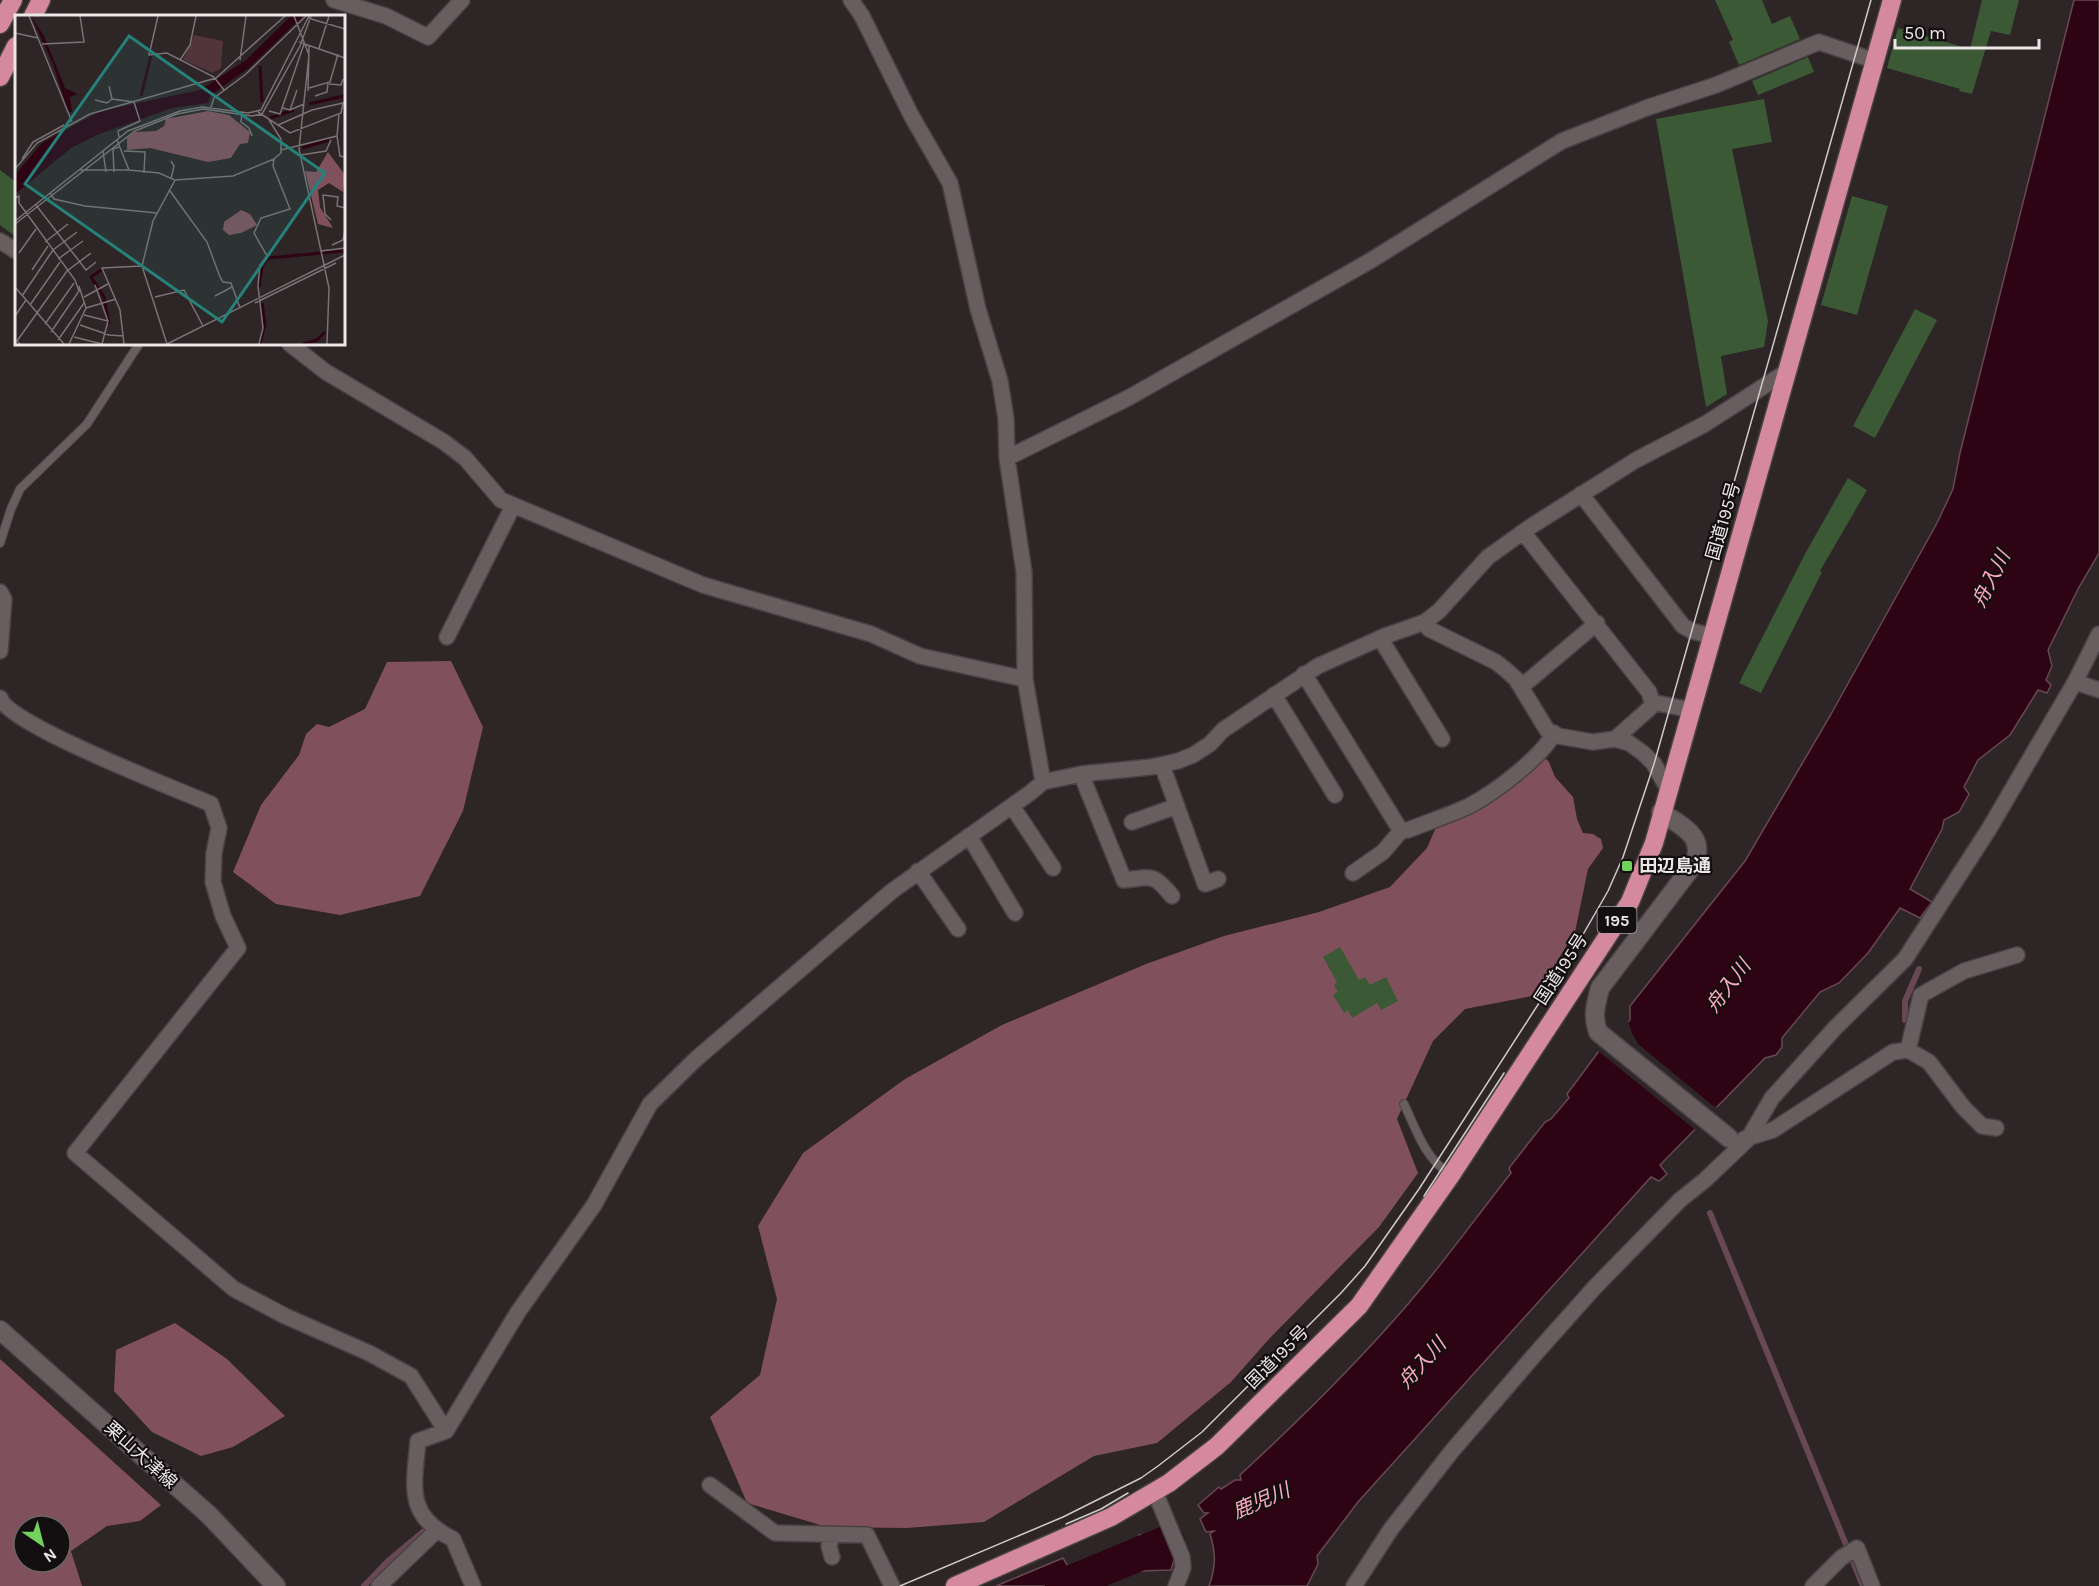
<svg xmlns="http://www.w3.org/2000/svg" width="2099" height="1586" font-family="Karla,'Noto Sans JP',sans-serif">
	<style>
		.forest { fill: #81505d; fill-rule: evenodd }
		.water { fill: #2e0414; stroke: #674853; stroke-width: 1.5 }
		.pier { fill: #2e2527 }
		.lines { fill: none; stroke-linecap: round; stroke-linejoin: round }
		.stream { stroke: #674853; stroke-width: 6 }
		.river { stroke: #2e0414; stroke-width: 34 }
		.building { fill: #3a5934 }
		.lane-casing { stroke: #494244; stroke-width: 10 }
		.street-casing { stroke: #494244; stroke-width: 18 }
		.secondary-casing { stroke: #494244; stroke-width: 21 }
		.highway-casing { stroke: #494244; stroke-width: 21 }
		.lane { stroke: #685d5f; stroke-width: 8 }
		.street { stroke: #685d5f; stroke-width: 15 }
		.secondary { stroke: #685d5f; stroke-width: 18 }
		.highway { stroke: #d5899e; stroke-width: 18 }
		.tram { stroke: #d0c9ca; stroke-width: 1.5 }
		.poi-dot { fill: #72d25d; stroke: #130f10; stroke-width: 2 }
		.labels { text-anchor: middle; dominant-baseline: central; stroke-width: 4.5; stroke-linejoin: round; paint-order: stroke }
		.shield { fill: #130f10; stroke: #aba6a6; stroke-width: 1.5 }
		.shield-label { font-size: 16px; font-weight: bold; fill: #ece6e7 }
		.street-label { font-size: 18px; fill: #ece6e7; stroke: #130f10 }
		.poi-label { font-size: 18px; font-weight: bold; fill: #ece6e7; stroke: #130f10; text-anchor: start }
		.water-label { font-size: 20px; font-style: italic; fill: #fdabc1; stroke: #130f10 }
		.inset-river { fill: none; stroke: #2e0414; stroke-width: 3 }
		.inset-road { fill: none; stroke: #7a7274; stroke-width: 1.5 }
		.view { fill: #25817a; fill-opacity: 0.15; stroke: #25817a; stroke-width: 3 }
		.inset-edge { fill: none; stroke: #ece6e7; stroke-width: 3 }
	</style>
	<rect width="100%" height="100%" fill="#2e2527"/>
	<path class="forest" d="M451,661L483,727L463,811L420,896L340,915L276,904L233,872L261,805L299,755L306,734L317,724L329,727L365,709L387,662Z
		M1545,758L1549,762L1555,777L1573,797L1577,819L1583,833L1593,834L1601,839L1603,848L1588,869L1575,932L1542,986L1532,996L1465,1009L1433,1041L1397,1119L1418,1173L1379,1227L1269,1339L1231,1382L1157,1443L1094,1456L984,1522L907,1528L827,1527L747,1503L710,1417L760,1375L777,1299L758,1226L803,1153L905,1079L1002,1025L1146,964L1224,936L1319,912L1390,887L1427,848L1437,825L1536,761Z
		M175,1323L227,1359L285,1416L233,1447L201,1456L152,1432L114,1391L116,1350Z
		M0,1359L161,1505L140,1521L107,1526L71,1551L82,1586H0ZM24,1526H60V1562H24Z"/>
	<path class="water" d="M2074,0H2099V553L2078,589L2048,650L2052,666L2046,680L2051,685L2047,693L2038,690L2010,735L1978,760L1964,787L1969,794L1959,812L1944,820L1942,829L1910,889L1932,902L1920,918L1900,908L1868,953L1839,983L1820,992L1782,1038V1047L1776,1055L1765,1058L1660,1165L1667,1174L1659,1181L1651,1177L1358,1502L1317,1556L1318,1564L1307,1586H1209C1216,1567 1216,1553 1210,1534L1214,1531L1206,1532L1200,1519L1208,1513H1204L1198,1505L1219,1487L1221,1489L1235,1480H1241L1240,1475C1305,1415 1368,1353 1424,1285C1454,1248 1482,1210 1511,1173L1509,1168L1545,1122L1551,1119L1569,1098L1567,1094L1599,1051L1630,1020V1006L1745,861L1830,716L1937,523L1953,489L1960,453Z
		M1165,1534L1175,1556L1171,1570L1140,1571L1095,1586H996L1063,1558L1076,1580L1146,1552L1139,1535Z"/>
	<path class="pier" d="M1627,1018L1632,1033L1638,1044L1712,1105L1720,1109L1698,1132L1597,1050Z"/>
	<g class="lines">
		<path class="stream" d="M1905,1020V1001L1919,969
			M1710,1213L1863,1586
			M364,1586L388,1561L424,1531"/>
		<path class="river" d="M1062,1586L1168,1542"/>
	</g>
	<path class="building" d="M1715,0H1762L1772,24L1790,16L1800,39L1739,65L1729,42L1733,40Z
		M1982,0H2019L2010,35L1991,31L1972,94L1959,91L1960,89L1887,68L1898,28L1970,49Z
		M1808,57L1814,72L1758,95L1752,81Z
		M1764,99L1772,142L1732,149L1768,321L1764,347L1721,356L1727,394L1706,407L1656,119Z
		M0,170L16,182V237L0,225Z
		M1852,196L1888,206L1857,315L1821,305Z
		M1915,309L1937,320L1875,438L1853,426Z
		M1848,478L1867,490L1820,571L1822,572L1761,693L1739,683L1806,552Z
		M1340,947L1359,980L1365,977L1370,985L1386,977L1398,1001L1381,1010L1377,1003L1352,1018L1348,1010L1344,1013L1333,995L1338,992L1334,985L1337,982L1323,957Z"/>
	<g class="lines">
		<defs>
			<path id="lane" d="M0,543L11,509L20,489L87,424L139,344
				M1404,1104C1416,1129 1425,1159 1450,1174"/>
			<path id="street" d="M334,0L386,16L428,37L462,0
				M851,0L862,16L911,115L950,183L978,309L1000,381L1006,419L1007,458L1024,572L1025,679L1043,782L1081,774L1151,767L1178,761L1193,755L1210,744L1223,730L1318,666L1385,636L1425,622L1429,629L1496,662L1506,670L1516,679L1547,730L1558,736L1593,742L1615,739L1629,743L1643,753L1654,764L1668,789
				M0,241L16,251
				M290,344L326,372L444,442L465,458L501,500L703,585L871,634L920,656L1025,679
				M1007,458L1128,398L1370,261L1562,141L1649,107L1716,85L1819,42L1875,61
				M1581,494L1683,626L1692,631L1712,636
				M1523,532L1649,692L1652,702L1651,707L1615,739
				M0,592L4,599L0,651
				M1425,622L1439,611L1488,557L1530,527L1636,460L1705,424L1786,372
				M447,637L513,506
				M1380,638L1442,739
				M1304,674L1401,831L1408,830C1428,822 1450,815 1469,806C1494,793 1541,758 1554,733
				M2075,682L2099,690
				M1521,687L1597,623
				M1274,695L1335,795
				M0,698C10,725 176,789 211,804L219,828L214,853L213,882L223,916L238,948L75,1153L234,1289L285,1316L369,1353L411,1376L446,1431L418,1441C414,1486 405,1516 453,1539L473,1586
				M1652,702L1691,710
				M1162,765L1205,884L1218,879
				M1081,774L1124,880C1153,877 1153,873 1172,896
				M1012,806L1053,868
				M1132,822L1177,806
				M969,836L1015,913
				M918,871L958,929
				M1353,873L1383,852L1401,831
				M1908,1050L1921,995L1964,971L2017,955
				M1744,1139L1773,1130L1893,1052L1908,1050L1929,1062L1963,1107L1982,1126L1996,1128
				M446,1431L518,1312L594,1205L650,1104L696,1059L892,891L1030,793L1043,782
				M710,1485L775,1533L867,1535L892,1586
				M1155,1492L1182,1557L1183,1568L1176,1586
				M832,1557L829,1546L833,1534
				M379,1586L436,1531
				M1354,1586L1391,1529L1452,1451L1537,1352L1595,1287L1680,1200L1705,1180L1748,1139L1772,1098L1835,1028L1905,959L1989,829L2075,682L2099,634
				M1813,1586L1841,1558L1857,1548L1872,1586"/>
			<path id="secondary" d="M1661,812C1682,827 1706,835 1694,864L1600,988C1596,1004 1592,1015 1598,1032L1729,1138
				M0,1330L209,1515L276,1586"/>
			<path id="highway" d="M33,16L41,0
				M0,24L13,0
				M0,77L16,46
				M955,1586L1111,1517L1169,1483L1217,1446L1359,1306L1451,1175L1630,902L1654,843L1892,0"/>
		</defs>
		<use href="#lane" class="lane-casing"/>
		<use href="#street" class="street-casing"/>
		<use href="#secondary" class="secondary-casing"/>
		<use href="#highway" class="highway-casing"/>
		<use href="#lane" class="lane"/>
		<use href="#street" class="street"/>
		<use href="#secondary" class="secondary"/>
		<use href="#highway" class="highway"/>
		<path class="tram" d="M1424,1196L1504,1073
			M1066,1524L1101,1509L1128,1493
			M900,1586L1063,1517L1141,1478L1158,1466L1202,1432L1341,1293L1365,1266L1419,1189L1581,938L1608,891L1623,857L1654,764L1871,0"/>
	</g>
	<rect class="poi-dot" x="1621" y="860" width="12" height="12" rx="3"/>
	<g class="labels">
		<rect class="shield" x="1597.5" y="907" width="39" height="26" rx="4.5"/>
		<g class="shield-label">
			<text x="1617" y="920">195</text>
		</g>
		<g class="street-label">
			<text transform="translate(1723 521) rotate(-74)">国道195号</text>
			<text transform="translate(1561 969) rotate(-57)">国道195号</text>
			<text transform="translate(1277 1357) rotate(-45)">国道195号</text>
			<text transform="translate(141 1455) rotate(42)">栗山大津線</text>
		</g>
		<g class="poi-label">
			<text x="1639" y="866">田辺島通</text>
		</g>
		<g class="water-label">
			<text transform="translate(1991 579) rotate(-63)">舟入川</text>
			<text transform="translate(1728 986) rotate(-53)">舟入川</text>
			<text transform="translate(1422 1363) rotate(-48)">舟入川</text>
			<text transform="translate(1261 1501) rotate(-23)">鹿児川</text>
		</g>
	</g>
	<g transform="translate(15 15)">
		<rect width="330" height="330" fill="#2e2527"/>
		<path d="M179,20L208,26L206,53L198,58L168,45Z" fill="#51343c"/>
		<path d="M193,96L214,100L235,117L233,128L225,129L216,143L193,147L135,133L112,135V123L120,117L141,116L149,111L151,104ZM313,137L330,160L328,177L314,168L303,175L305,192L318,213L303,209L290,156L301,157ZM226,195L235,199L242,210L226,218L214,220L208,215L209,207Z" fill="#81505d"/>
		<path d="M16,1L29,21L50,73L63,79L55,82L57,97L53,96L38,49ZM276,1H288L235,52L196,80L193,88L157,93L82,120L56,133L0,179V160L27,128L85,96L185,75L231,45Z" fill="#2e0414"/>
		<path class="inset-river" d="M245,51L247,87M126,81L136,40M294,89L329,81V86M255,103L279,95M287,133L314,125M86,255L76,262L89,282L94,309M244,272L247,251L253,243L329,236M245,329L250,310L247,288M288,329L302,325L310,317"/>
		<path class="inset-road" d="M14,1L57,107M143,1L134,40L152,38L199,62L209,75M279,1L294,40L284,134L314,273L312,329M293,3L330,14M0,18L23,23M284,27L330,43M27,29L69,27L65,1M304,33L314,1M165,45L175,30L181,1M225,45L231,1M314,69L326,70L328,64M94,71L97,84L119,87L125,106L103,116L104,122M294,73L315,67L323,39M293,76L294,31M300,81L312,77L313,68M80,85L92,88L97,84M196,92L199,83L231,59L291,1M268,93L275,95L289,89M275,95L282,75M254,96L265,99L289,29M227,97L226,107L234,113L237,121M243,97L275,118L326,98L328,88L297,95L263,110M322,121L324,99M102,125L114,155L144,158L160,165L138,206L127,251L152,329M266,135L322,121L325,141L330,142M88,136L91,157M109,136L130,137L129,158M286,140L311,136L316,125M7,144L18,127L49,110M156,146L159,151L156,164M0,154L22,128L75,99L201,63L270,1M65,155H114M99,157L98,134L104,132M160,165L218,161L259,144M155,176L192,227L205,262L208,267L216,268L225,293M35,178L39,184L70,191L142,198M0,183L4,181V188L60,265L64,276L36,317M21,190L71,255L81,247M316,205L310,199L308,180L323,182L322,191L330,193M0,206L113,116L165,96L187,92L233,98L246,95L294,1M0,209L120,116L162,99L188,94L237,101L247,99L285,31L296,1M30,227L53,209M317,230L328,225L330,215M306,236L330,233M4,238L21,214M43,244L68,226M17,255L33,231M80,270L93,306L87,329M0,272L49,329M7,281L38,235L62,217M200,281L217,272M69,282L93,269M140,282L169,275L188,311M240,288L321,248M15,290L45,247M71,293L101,284M69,300L93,306M0,301L11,285M30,309L59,268M65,310L94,320L109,321M59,322L87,329M43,325L69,288M5,329L2,326L52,256L76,238M54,329L71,293L64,271M109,329L105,295L87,253L127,251M152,329L330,240M244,329L248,313L243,271L245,250L252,241L239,218L246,203L275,194L258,151L259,144L266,138V124L254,105"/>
		<path class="view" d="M114,21L310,158L207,307L10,169Z"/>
		<rect width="330" height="330" class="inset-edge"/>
	</g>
	<g transform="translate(42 1544) rotate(145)"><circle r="28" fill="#130f10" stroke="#6a6566" stroke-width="1.5"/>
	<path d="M0-4.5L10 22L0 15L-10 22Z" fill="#72d25d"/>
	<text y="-9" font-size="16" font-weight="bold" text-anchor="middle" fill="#ece6e7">N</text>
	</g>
	<path d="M1895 39v9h144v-9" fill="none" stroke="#ece6e7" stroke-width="3"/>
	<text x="1904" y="39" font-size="18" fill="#ece6e7" stroke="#130f10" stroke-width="4.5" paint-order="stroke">50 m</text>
</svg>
